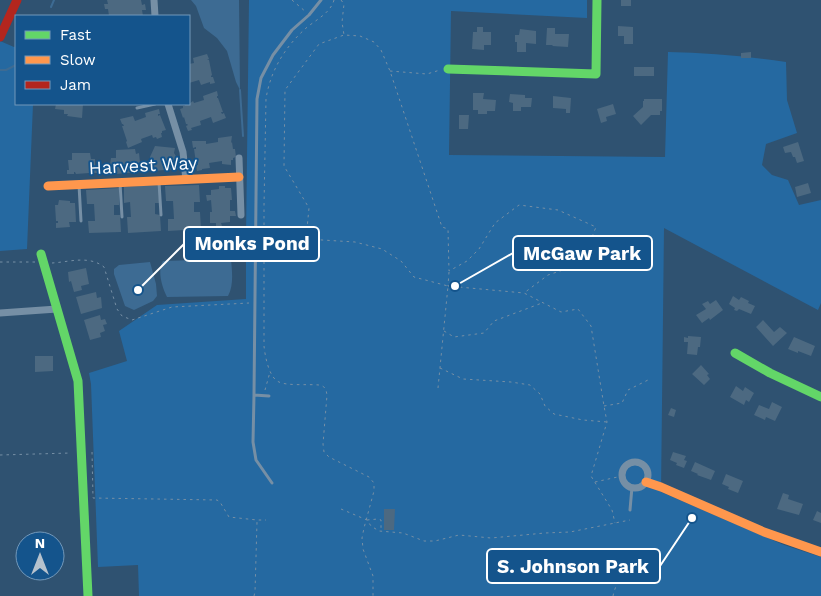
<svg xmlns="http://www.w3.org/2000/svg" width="821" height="596" font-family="'Work Sans',sans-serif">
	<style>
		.green { fill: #2569a1 }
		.water { fill: #3d6b93 }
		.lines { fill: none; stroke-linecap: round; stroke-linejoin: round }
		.stream { stroke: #3d6b93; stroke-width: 2 }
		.building { fill: #4c6981 }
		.path { stroke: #768fa5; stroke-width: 1; stroke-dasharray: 2.5 4; stroke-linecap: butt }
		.lane { stroke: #768fa5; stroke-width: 3 }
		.street { stroke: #768fa5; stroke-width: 7 }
		.fast { stroke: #63d668; stroke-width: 9 }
		.slow { stroke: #ff974d; stroke-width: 9 }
		.jam { stroke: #b3261e; stroke-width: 9 }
		.labels { text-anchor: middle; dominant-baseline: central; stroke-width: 4; stroke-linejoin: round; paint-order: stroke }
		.street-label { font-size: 18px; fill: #fff; stroke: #14548c }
		.leader { fill: none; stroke: #fff; stroke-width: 2 }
		.callout-dot { fill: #fff; stroke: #14548c; stroke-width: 2 }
		.callout { fill: #14548c; stroke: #fff; stroke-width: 2 }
		.callout-label { font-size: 19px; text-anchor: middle; font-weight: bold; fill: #fff }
	</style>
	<rect width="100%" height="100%" fill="#2f5271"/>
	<path class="green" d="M249,0H587V18L451,11L449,155L665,157L668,52C707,53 747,56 786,62L787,100L797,133L766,144L762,165L772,175L788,180L799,205L821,200V303L818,310L664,228L661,492L784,545L821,557V596H139L138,565L98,567L91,384L89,373L127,361L119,331L157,305L246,299V237Z
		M0,41L14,47L16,46V104H33L27,249L0,251Z"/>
	<path class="water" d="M191,0H239L240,90L236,82L227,51L217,38L204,28L196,6Z
		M231,259C232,271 234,285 228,296L167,297C162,287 157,271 163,261Z
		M150,262L156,284L157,296L153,301L134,310L125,306L114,274V269L119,265Z"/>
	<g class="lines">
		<path class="stream" d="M51,7L54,0
			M0,70H6L16,65
			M240,90L243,136"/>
	</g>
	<path class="building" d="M107,0H141L142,5L145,4L146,10H142L143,16H133V15L109,16L108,9H105L104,4H108Z
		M621,0H631V6H621Z
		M618,26L633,27V44H624V36H618Z
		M477,27H483V32H491V45H484V50L472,49L473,32H477Z
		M547,28H555V34H569L568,47L552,46L553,45H546Z
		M520,29L536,31V44L526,43V52H517V42H515V35H519Z
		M751,52V58H741V53Z
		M207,54L209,59L207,60H209L212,75L211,76V77H213L215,83L210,84V82L201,85L199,80L189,83V64L194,63L193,58Z
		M634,67H654V76H634Z
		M217,91L218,96H217V98H218L223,112H221L222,114L224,113L226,118L213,123L211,117L200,121L201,125L191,128L192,130L188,131L186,126L188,125L187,124H186L184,117L183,118L180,109L183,108V106H185L184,104H189L193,101L194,103L204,100L203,96Z
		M473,93H484L483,99L496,100L495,111H487V114H478V110H473Z
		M510,94L525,95V98H532L531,107H521V111H513V103L509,102Z
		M553,96L571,98L570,113H566V109L553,108Z
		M644,99H662V111H660V115H651L641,125L633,116L643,107V101H644Z
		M56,104H83L82,118L67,116L68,114H64V110L55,109Z
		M613,104L616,114L606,117L607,121L601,123L597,109Z
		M159,109L160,114H158V116L160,115L166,130L162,131V133H161L162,137L157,139L156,137L153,138L152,135L141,139L142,142L128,148L126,142L128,140L127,141L122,126H124L123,124H122L120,119L133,116L135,121L146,117L145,113Z
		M459,115H469L468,129H459Z
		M232,136L231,143L232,142L233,149H235L236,157L233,158V160H231V165L222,164V161L209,163L210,168L202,169V170L197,171L196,165H198V163H196L194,149H196V147L193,148L192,141H206V144L218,142V138Z
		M798,142L804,161L797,163L795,157H793L791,152L785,153L783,147Z
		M155,146L175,148L174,153L177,158L178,169L151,171L150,157Z
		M135,149L136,154L139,153L141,172L115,174L109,171L111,158H116V150Z
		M72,153H90L91,159H95V168H97V173H92V171H89V173L76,174L75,172H74V174H67V170H69L68,160H72Z
		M808,183L811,193L797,197L795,187Z
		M159,185L160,203H155V214L160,215L161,231L128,233L127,217H131L130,202L124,203V187Z
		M199,185L200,202H194V212H200L201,229L168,231V219H174L173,201H166L165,186Z
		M219,186H225V188H231L232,200H230V211H235L236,216H230V222L221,223L222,226H216V223H210V212H212L211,200L207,201L206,195H211V190L219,189Z
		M119,188V205H114V215H120L121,232L89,233L88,221H95L94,204H87L86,190Z
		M59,200L70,201V203H75L76,222H69L70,227L56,228V223H58V221H56L55,205H58Z
		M86,268L89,284L81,286L82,290L74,292L71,281L69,282L68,272Z
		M96,292L97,298L101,297L102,308L81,314L76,297Z
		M733,296L739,300L741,297L749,301L748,303L755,306L751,314L739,309L737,311L734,310L735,308L729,304Z
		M716,300L723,310L710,320L709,318L702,323L696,315L706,309L702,304L708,301L710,304Z
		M100,315L101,320L105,319L107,324L103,325L105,331L100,333L101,337L90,340L84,320Z
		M763,320L774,332L780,327L787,333L773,346L756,327Z
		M688,336L701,337L700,347H698L697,355L687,354L688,342H684V337L688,338Z
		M794,337L815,346L811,356L798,351V353L788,349Z
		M35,356H53V371L35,372Z
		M701,365L709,374L707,375L710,379L704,385L692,374Z
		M736,386L743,391L745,387L754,393L749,402L746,400L744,405L730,397Z
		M772,402L782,407L775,421L766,417L765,420L754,415L759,405L769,409Z
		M671,408L676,410L674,417L668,415Z
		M673,452L686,456L684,460L687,461L684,468L676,465L677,463L670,460Z
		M695,462L715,471L711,480L697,475L698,474L691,471Z
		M726,474L743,481L738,493L728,489L729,487L722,484Z
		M783,493L789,495L788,499L803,504L799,515L777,509Z
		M384,509H395L394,530H384Z
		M817,511L821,513V523L813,520Z"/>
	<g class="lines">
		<path class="path" d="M292,0L306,12
			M334,0C330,14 315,20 305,29C284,48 270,72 266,99L264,206V346C265,356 269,378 279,382C287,386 309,384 319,385C325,386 326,389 327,395L323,444L324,452L329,457L369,477L374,483V491L364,528L362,538L363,549L373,576V596
			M341,0L344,4L342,22L344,35
			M390,71L427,74L440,70
			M0,262H35
			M52,263C69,262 89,255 104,267L117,309L122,316L132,320L172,307L249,303
			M449,272L448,286L524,293
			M444,331L454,337L484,333L494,321L542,303
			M440,368L463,379L511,382L530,385L540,394L545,406L554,414L583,420L607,422
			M438,388L448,286L414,277L401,261L382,249L355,242L306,239L309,208L284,166L285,90L319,44L344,35L360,36L374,42L381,50L390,71L442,227L448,229L449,271L467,261L479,249L495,223L519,205L558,210L596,227L581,264L548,275L524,293L561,312L578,309L591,326L604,406L607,422L591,476L612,510L615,523
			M265,390L270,372
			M604,406L622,403L628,390L650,379
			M92,452L93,498L217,500L220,502L229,517L257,520H266
			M0,455L71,453
			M595,482L622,476
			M341,509L367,520L371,526L379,531L403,533L424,541H435L459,535L491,538L545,533L570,532L630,520
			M367,520L378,519L381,520V530
			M254,596L255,592L257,522
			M613,596C616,581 627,568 629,553"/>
		<path class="lane" d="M137,108L155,104
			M159,182L161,215
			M120,183L122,217
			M79,185L81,221
			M254,395L269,396
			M272,483L256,460L253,442L254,395L257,99L261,78L273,55L292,30L309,15L321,0
			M630,510L632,487"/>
		<path class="street" d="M154,0L155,16
			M168,104L183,152L186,180
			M239,158L241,215
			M0,313L57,309
			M622 475a13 13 0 1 1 26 0a13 13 0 1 1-26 0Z"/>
		<path class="fast" d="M448,69L596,74L597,0
			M41,254L78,381L88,596
			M735,353L770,373L821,397"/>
		<path class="slow" d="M48,186L239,177
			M646,482L661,487L764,532L821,552"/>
		<path class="jam" d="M0,37L17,0"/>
	</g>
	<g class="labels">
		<g class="street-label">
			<text transform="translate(143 165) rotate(-3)">Harvest Way</text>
		</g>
	</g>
	<path class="leader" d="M138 290L184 244M455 286L513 253M692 518L660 566"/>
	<g class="callout-dot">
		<circle cx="138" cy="290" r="5"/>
		<circle cx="455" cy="286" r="5"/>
		<circle cx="692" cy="518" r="5"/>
	</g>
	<g class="callout">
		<rect x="184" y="227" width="135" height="34" rx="5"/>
		<rect x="513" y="236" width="139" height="34" rx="5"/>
		<rect x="487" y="549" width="173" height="34" rx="5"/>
	</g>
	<g class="callout-label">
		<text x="252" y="250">Monks Pond</text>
		<text x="582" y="260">McGaw Park</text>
		<text x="573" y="573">S. Johnson Park</text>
	</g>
	<rect x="15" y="15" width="175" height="90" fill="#14548c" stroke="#7298ba"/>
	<rect x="25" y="31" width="25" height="8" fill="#63d668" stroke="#7298ba"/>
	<text x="60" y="40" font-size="15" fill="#ffffff">Fast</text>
	<rect x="25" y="56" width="25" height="8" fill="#ff974d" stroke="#7298ba"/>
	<text x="60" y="65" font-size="15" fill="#ffffff">Slow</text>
	<rect x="25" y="81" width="25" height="8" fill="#b3261e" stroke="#7298ba"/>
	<text x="60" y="90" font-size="15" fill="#ffffff">Jam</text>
	<g transform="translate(40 556)"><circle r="24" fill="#14548c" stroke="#7298ba"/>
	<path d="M0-4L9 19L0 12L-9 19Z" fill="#b6c2cd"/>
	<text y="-8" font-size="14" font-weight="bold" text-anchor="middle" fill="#ffffff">N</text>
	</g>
</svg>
